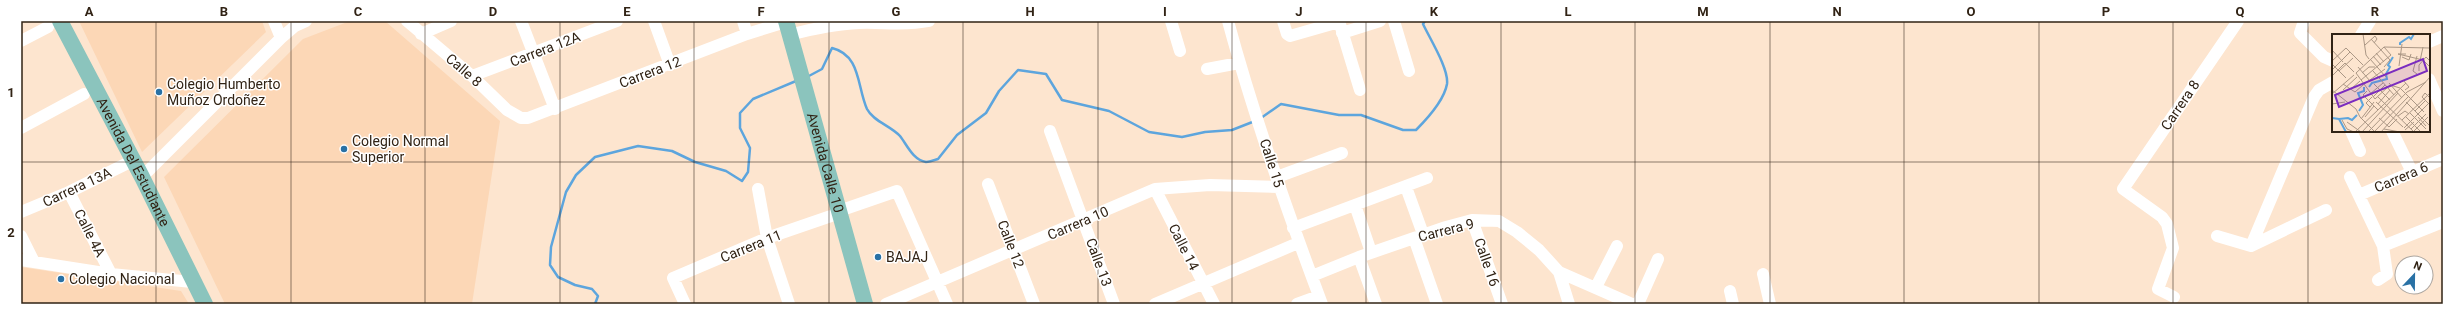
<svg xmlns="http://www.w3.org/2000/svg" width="2464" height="325" font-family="Roboto,sans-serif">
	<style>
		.built { fill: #fcd7b6 }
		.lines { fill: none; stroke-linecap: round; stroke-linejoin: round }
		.stream { stroke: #5da5dd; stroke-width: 2.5 }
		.minor { stroke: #fff; stroke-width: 12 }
		.major { stroke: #8bc4bd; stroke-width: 16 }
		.grid { fill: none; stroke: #312315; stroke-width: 1; stroke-opacity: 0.55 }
		.poi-dot { fill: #2971a5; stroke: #fff; stroke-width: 1.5 }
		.labels { text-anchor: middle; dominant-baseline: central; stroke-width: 3; stroke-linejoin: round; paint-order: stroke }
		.street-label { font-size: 14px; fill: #312315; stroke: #fff }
		.poi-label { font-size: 14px; fill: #312315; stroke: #fff; text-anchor: start }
		.inset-river { fill: none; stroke: #5da5dd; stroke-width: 2 }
		.inset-road { fill: none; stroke: #ab9785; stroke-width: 1 }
		.view { fill: #7b2cbf; fill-opacity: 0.15; stroke: #7b2cbf; stroke-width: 2 }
		.inset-edge { fill: none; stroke: #312315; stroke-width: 2 }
		.neatline { fill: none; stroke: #312315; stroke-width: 1.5 }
		.grid-label { font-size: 13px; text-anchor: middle; font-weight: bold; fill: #312315 }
	</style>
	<rect width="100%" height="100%" fill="#fde5cf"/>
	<path class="built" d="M79,21H262L266,32L142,152Z
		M350,21H385L500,121L472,304H225L164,177L303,39Z
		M21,267L181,291L189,304H21Z"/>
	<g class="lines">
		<path class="stream" d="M807,77L822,69L832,48C861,55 857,87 867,109C873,121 891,126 900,136C907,145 913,160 926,162C929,162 935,160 938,159L957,135L986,113L999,91L1018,70L1046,74L1062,100L1109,111L1149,132L1182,137L1205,132L1232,130L1255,121
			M1261,118L1281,104L1339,115H1361L1403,130H1416C1427,119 1444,101 1447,84C1449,69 1430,39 1423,24L1425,21
			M595,304L598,296L592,289L575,285L558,277L550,265L551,247L566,192L576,175L595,157L638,146L672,151L695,162L726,171L742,181L748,172L750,148L740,128V113L753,99L796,81"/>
		<path class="minor" d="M274,21L281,38
			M407,21L472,76L507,110L521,118H528L747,34L779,24
			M521,21L555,109
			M654,21L670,65
			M743,21L747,34
			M1171,21L1180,51
			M1228,21C1254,117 1287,211 1322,304
			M1283,21L1287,34L1290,36L1339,22
			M1339,21L1360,90
			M1394,21L1409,71
			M2304,21L2300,33L2324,57L2333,61
			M1342,33L1380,21
			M421,34L451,21
			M789,35C812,29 835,24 859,23C883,22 905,26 929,21
			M2361,35L2370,21
			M21,41L48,27
			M2429,42L2443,36
			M1207,69L1239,63
			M472,76L617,21
			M2429,79L2443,111
			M21,128L84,94
			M1050,131L1114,304
			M2351,131L2360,151
			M2392,131L2412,172
			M142,177L281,38L295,26L306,21
			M1277,177L1342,153
			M2350,177L2383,246L2387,274L2378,280
			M988,184L1034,304
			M1406,187L1423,234
			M758,189L767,238L789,304
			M1155,189L1214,304
			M69,192L111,274
			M2359,195L2443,159
			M1355,205L1371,252
			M839,211L897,191L947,304
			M21,212L69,192L132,161
			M1472,220L1502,304
			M1293,228L1427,178
			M21,236L34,262
			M2217,236L2251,246L2326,210
			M1414,238L1437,304
			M2251,246L2314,97L2319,90L2333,82
			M2383,246L2443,222
			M1359,257L1376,304
			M21,260L111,274L192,282
			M1559,272L1569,304
			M1763,274L1770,304
			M1312,276L1359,257L1446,227L1472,220L1499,221L1517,232L1539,250L1559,272L1632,304
			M1596,287L1617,246
			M1730,291L1733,304
			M2174,297L2158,289L2173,248L2167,224L2162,217L2123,189L2238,21
			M685,304L673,278L767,238L831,216
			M886,304L1155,189L1210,185L1280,187
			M1155,304L1298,243
			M1297,304L1319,296
			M1638,304L1658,259"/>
		<g class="major">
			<path id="s1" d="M60,21L142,177L205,304"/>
			<path id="s2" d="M786,21L865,304"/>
		</g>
	</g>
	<path class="grid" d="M156,21V304M291,21V304M425,21V304M560,21V304M694,21V304M829,21V304M963,21V304M1098,21V304M1232,21V304M1366,21V304M1501,21V304M1635,21V304M1770,21V304M1904,21V304M2039,21V304M2173,21V304M2308,21V304M21,162H2443"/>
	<g class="poi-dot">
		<circle cx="159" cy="92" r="4"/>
		<circle cx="344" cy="149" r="4"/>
		<circle cx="878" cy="257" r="4"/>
		<circle cx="61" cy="279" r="4"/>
	</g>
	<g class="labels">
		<g class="street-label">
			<text transform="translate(545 49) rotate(-21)">Carrera 12A</text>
			<text transform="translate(464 70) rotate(41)">Calle 8</text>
			<text transform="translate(650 72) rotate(-21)">Carrera 12</text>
			<text transform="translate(2180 105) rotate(-56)">Carrera 8</text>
			<text stroke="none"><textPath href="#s1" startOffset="159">Avenida Del Estudiante</textPath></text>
			<text stroke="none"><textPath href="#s2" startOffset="147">Avenida Calle 10</textPath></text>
			<text transform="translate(1272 163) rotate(72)">Calle 15</text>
			<text transform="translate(2401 177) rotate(-23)">Carrera 6</text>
			<text transform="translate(77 187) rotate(-25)">Carrera 13A</text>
			<text transform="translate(1078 223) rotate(-23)">Carrera 10</text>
			<text transform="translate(1446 230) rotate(-14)">Carrera 9</text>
			<text transform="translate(90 233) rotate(63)">Calle 4A</text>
			<text transform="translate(1011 244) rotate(69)">Calle 12</text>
			<text transform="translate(751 246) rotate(-22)">Carrera 11</text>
			<text transform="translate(1184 247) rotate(63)">Calle 14</text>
			<text transform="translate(1099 262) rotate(70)">Calle 13</text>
			<text transform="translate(1487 262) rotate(71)">Calle 16</text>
		</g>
		<g class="poi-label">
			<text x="167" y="84">Colegio Humberto<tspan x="167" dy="16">Muñoz Ordoñez</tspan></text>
			<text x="352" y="141">Colegio Normal<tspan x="352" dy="16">Superior</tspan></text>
			<text x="886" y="257">BAJAJ</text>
			<text x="69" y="279">Colegio Nacional</text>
		</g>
	</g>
	<g transform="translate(2332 34)">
		<rect width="98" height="98" fill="#fde5cf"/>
		<path class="inset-river" d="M68,11V9L77,3L79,5L82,0M37,53L40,49L55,45L54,40L58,33L56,31L61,23M27,77L31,71L26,59L32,57V53M0,84L7,85L14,98M7,85L16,84L20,86L25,81"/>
		<path class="inset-road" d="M31,0L34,21L37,25M39,5L58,26L52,33M33,11L43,2L45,5L42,9M0,16L11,28M44,19L52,28M74,20H66L91,26L98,33M41,22L49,31M85,22L81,37L85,40M70,23L77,26L79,20M38,25L54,43M0,27L14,14L31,31M88,27L91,13M0,30L14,44M67,32L70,10M26,33L38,47M0,36L18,18M7,37L21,24M41,37L62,61M87,37V31L94,23L98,27M24,39L43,65M24,39L52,13L98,14M30,39L37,33H43M0,42L13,29L22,38M29,46L59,21L52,13M57,49L70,64M68,49L71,46L77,53L73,56M11,50L23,58L31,51M42,50L58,66M31,51L53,35M19,55L28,47M0,56L24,75L28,83L43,98M11,56L25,43M35,57L31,61L46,76M0,60L22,41M38,60L51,49M41,63L53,51M46,63L82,98M98,64L93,59L90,63L98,71M43,65L58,51L68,54L90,76L72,94M44,68L71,93M74,68L98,92M0,70L13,68M46,70L58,56M38,73L34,69L40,63M83,77L94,66M92,78L90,76L98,68M78,79L94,95M66,82L73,77L77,80M33,83L42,72M74,83L89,98M86,83L94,92M47,84L57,93L65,85M29,85L42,68M10,86L15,95L22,98M70,86L98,59M15,88L29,98M52,95L68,98M79,95L94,80M73,96L82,88M82,97L96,83M23,98L74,49M30,98L66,59M36,98L75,58L94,48M42,98L76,63M49,98L98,43"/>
		<path class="view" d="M91,25L95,37L7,73L3,61Z"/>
		<rect width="98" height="98" class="inset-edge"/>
	</g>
	<rect width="2464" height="325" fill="none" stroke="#ffffff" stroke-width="44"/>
	<g transform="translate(2414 275) rotate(22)"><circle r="19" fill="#ffffff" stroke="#ada7a1"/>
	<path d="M0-3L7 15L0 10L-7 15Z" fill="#2971a5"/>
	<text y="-6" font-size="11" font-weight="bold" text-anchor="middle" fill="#312315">N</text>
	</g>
	<rect x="22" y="22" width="2420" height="281" class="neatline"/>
	<g class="grid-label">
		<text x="89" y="16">A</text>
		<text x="224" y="16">B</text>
		<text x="358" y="16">C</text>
		<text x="493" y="16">D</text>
		<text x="627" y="16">E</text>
		<text x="761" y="16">F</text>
		<text x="896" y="16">G</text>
		<text x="1030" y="16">H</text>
		<text x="1165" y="16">I</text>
		<text x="1299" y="16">J</text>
		<text x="1434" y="16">K</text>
		<text x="1568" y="16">L</text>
		<text x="1703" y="16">M</text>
		<text x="1837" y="16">N</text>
		<text x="1971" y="16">O</text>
		<text x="2106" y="16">P</text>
		<text x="2240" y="16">Q</text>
		<text x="2375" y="16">R</text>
		<text x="11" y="97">1</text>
		<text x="11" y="237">2</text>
	</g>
</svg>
